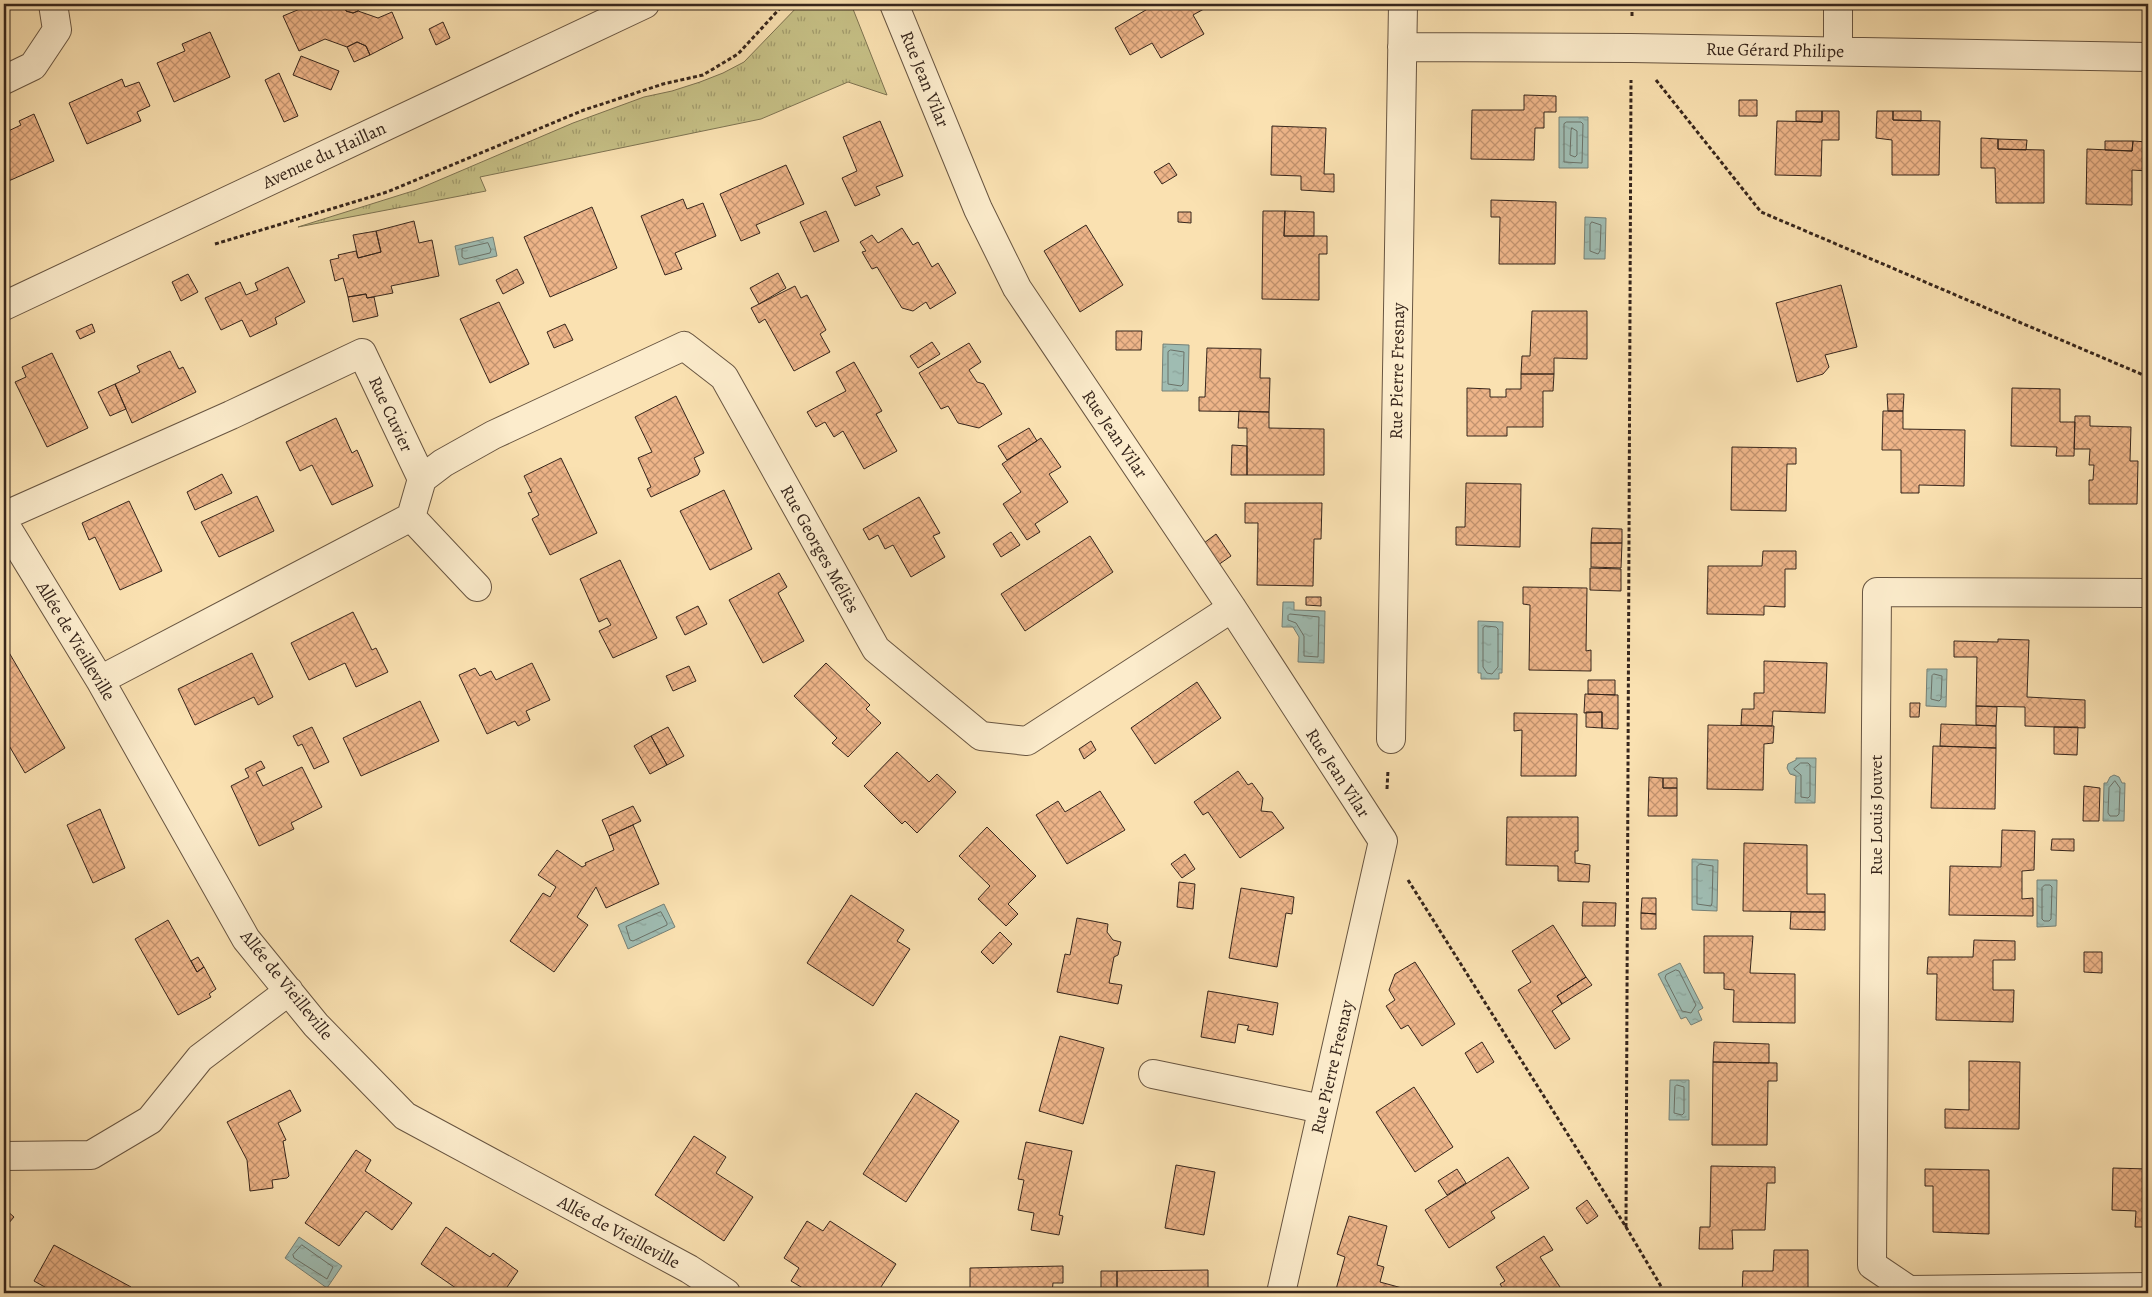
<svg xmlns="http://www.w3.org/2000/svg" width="2152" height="1297" font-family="Alegreya,serif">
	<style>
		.grass { fill: url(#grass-tufts); stroke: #7e7351 }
		.water { fill: url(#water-ripples); stroke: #758076 }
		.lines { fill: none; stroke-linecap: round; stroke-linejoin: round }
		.shore { stroke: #6b7167; stroke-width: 1 }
		.building { fill: url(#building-cross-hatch); stroke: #37261c }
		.minor-casing { stroke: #685541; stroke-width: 30 }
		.path { stroke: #37261c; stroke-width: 3; stroke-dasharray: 4 2.5; stroke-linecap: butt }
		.minor { stroke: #fceccc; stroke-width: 28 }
		.labels { text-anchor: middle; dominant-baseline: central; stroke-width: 4.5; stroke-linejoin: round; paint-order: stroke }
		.street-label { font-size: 18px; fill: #37261c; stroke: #fceccc }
	</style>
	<defs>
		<pattern id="grass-tufts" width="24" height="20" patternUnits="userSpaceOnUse" patternTransform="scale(1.25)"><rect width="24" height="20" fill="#c6c086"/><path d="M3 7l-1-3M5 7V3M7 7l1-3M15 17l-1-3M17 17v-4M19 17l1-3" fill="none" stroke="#a29c6d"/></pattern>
		<pattern id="water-ripples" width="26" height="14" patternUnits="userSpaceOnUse" patternTransform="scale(1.25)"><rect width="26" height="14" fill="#9fbcb2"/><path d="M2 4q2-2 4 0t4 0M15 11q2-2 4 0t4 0" fill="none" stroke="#8aa198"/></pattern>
		<pattern id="building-cross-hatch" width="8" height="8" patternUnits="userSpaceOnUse" patternTransform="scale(1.25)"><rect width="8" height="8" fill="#eeb589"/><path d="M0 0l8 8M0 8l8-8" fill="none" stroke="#c2936f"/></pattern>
	</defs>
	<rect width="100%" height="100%" fill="#fae1b1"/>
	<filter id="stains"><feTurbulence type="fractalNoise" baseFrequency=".004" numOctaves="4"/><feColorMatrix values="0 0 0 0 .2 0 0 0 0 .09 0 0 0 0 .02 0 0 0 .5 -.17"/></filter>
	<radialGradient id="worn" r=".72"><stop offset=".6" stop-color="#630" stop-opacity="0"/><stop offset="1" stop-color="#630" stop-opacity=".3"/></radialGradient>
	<path class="grass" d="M800,4H851L887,95L848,82L761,119L480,177L486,191L298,227L416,190L573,123L644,97L672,91L700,82L723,73L744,62Z"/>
	<path class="water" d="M1559,117H1588V168H1559Z
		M1585,217L1606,218L1605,259H1584Z
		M493,237L497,256L459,265L455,246Z
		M1163,344L1189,345L1188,391H1162Z
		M1283,602H1294V610L1325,611L1324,663L1298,662L1299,637L1293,627H1282Z
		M1478,621L1503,622L1502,673H1499V679H1481V673H1478Z
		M1927,669H1947L1946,707L1926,706Z
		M1796,758H1816L1815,803H1795L1796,776L1790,774L1787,768L1788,764L1796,760Z
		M2114,775L2119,777L2122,783H2125L2124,821H2103L2104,783H2107L2110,777Z
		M1692,859L1718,860L1717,911L1692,910Z
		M2037,880H2057L2056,926L2037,927Z
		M664,904L675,927L628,949L618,925Z
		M1680,963L1703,1008L1698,1011L1702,1020L1691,1025L1686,1017L1681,1019L1658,974Z
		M1670,1080H1689V1120H1669Z
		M299,1237L342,1266L327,1288L285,1258Z"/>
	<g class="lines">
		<path class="shore" d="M1567,122H1581L1583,124L1582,163L1564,162V124Z
			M1572,128L1577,131V155L1575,157L1570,155L1571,131Z
			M1592,222L1601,225L1600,251L1598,254L1590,251V225Z
			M488,243L491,250L490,253L465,259L462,257V249Z
			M1171,350L1184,352L1183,384L1181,386L1168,384V352Z
			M1290,614L1319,617L1318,657L1304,656V636L1296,623L1288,620V616Z
			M1486,626L1496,627L1498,629V667L1492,674L1487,673L1483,667V628Z
			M1934,674L1942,676L1941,699L1939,701L1931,699L1932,676Z
			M1801,763H1808L1810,765V796L1808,798L1801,797V775L1794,769Z
			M2115,781L2120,788L2119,814L2117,816H2110L2108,813L2109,788Z
			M1700,864L1713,866L1712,903L1711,906L1697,904V867Z
			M2045,885H2050L2052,887L2051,919L2049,921H2044L2042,919V888Z
			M661,912L667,923V925L633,941L630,940L626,927Z
			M1676,970L1679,971L1696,1005L1691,1013L1682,1011L1665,978L1666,975Z
			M1677,1085L1684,1087V1113L1682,1115L1674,1113L1675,1087Z
			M302,1245L333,1267L327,1279L294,1258L293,1255Z"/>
	</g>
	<path class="building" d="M312,4H340L344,5L346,11L353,13L358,11L378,18L392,12L403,38L370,55L366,46L357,42L347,47L325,39L299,51L283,16Z
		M345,4H361L358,11L353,13L346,11Z
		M1149,4H1213L1193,15L1204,34L1161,58L1152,43L1130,55L1115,28L1151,7Z
		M1706,4H1761V8L1706,6Z
		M443,22L450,38L436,45L429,29Z
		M210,32L230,77L174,102L157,63L185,51L182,44Z
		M357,42L366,46L370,55L354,62L347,47Z
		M301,56L339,71L331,90L293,75Z
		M279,73L298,116L284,122L265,80Z
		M122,79L125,87L139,82L150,106L137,112L141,121L87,144L69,103Z
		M1524,95L1556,96V112H1544V128H1535L1534,160L1471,159L1472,110H1524Z
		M1739,100H1757V116H1739Z
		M1796,111H1822V122L1796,121Z
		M1822,111H1839V140H1822L1821,176L1775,175L1777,121L1822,122Z
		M1877,111H1893V120L1940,121L1939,175H1892V140L1876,138Z
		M1893,111H1921V121L1893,120Z
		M34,114L54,161L4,183V133L21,125L19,121Z
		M880,121L903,176L876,187L880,195L855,206L842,178L857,171L843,137Z
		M1272,126L1326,128L1324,174H1334V192L1301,190V176L1271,175Z
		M1981,138L1998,139V149L2044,150V203H1996L1995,168H1981Z
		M1998,139L2027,140L2026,150L1998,149Z
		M2105,141H2133L2132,151L2105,150Z
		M2133,141L2148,142V171L2132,170V205L2086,204L2087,149L2132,151Z
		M1169,163L1177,175L1162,184L1154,172Z
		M786,165L804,204L756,225L760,233L741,241L720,194Z
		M683,199L687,209L703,203L716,236L675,253L682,269L665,275L641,216Z
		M1491,200L1556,202L1555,264H1499L1500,217H1491Z
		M592,207L617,268L550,297L524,237Z
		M826,211L839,241L814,252L800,222Z
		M1263,211H1285L1284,236H1327V254H1319V300L1262,299Z
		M1285,211L1314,212V236H1284Z
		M1178,212H1191V223L1178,222Z
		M414,221L419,243L432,240L439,276L391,286L393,293L367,298L366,294L348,297L343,278L335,281L330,260L339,258L338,255L356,251L358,258L381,252L376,231Z
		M1086,225L1123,285L1080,312L1044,251Z
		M902,228L913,245L918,242L932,267L938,263L956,293L930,309L926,302L913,311L902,308L877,267L872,269L862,252L866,251L860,242L872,235L878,243Z
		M376,231L381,252L358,258L353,235Z
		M288,267L305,302L275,318L277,324L250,337L242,320L221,330L205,298L240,282L246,295L258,290L255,283Z
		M517,269L524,283L503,294L496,280Z
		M778,273L786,288L759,304L750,288Z
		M188,274L198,292L181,301L172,282Z
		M1841,285L1857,347L1825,355L1829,367L1823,374L1797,382L1776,303Z
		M795,286L801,298L807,295L826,330L820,334L830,352L794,371L765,319L759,323L751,308Z
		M366,294L367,298L374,297L378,316L353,322L348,297Z
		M499,302L529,364L490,383L460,319Z
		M1532,311H1587V359L1554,358V374H1521L1522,356H1530Z
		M92,324L95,332L80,339L76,331Z
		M565,324L573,340L554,348L547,332Z
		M1116,331H1142L1141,350H1116Z
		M932,342L940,354L918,368L910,356Z
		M969,343L981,362L969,370L977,382L984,384L1002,414L979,428L958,423L948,406L941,409L919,373Z
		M1207,348L1261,349L1260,378H1270L1269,412L1199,411V397H1205Z
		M170,351L179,369L183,367L196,392L132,423L115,384L140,372L137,366Z
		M52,353L88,428L47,447L15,382L26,377L22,367Z
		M854,362L882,411L876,414L897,451L864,469L843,431L834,437L825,422L816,427L807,412L846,391L836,372Z
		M1521,374H1554L1553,391H1543V427H1507V436H1467V388L1490,389V397H1506V389H1521Z
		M115,384L126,409L110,416L98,392Z
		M2012,388L2060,389V422H2075L2074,456H2056L2057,447L2011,446Z
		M1887,394H1904L1903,411H1888Z
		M676,396L704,453L694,458L700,471L698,475L651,497L647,489L651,487L638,458L652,452L635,417Z
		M1239,411L1269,412V428L1324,429V475H1247V428H1238Z
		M1883,411H1903V429L1965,430L1964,486L1919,485V493H1901V450H1882Z
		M2075,416H2090V426L2131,427L2130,461H2138L2137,504H2089V480H2093L2094,465H2089L2090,449H2074Z
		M336,418L352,453L357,450L373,486L332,505L312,465L300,471L286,442Z
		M1029,428L1037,441L1007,460L998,446Z
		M1041,438L1061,467L1049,474L1068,502L1035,524L1040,532L1027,540L1003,504L1021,492L1002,464Z
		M1232,445L1247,446V475H1231Z
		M1732,447L1796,448V464H1787L1786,511L1731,510Z
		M561,458L597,533L550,555L532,519L539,515L528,493L532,492L524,476Z
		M222,474L232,493L195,510L187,492Z
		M1466,483L1521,484L1520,547L1456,545V527H1465Z
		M724,490L752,549L710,570L680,511Z
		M257,496L274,531L219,557L201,522Z
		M919,497L940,533L933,536L945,557L911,577L893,545L885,549L878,535L869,540L863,529Z
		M129,501L162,571L120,590L95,537L89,540L82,523Z
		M1245,503H1322L1321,539H1314L1313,586L1257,585L1258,523H1245Z
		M1592,528L1622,529V543H1591Z
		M1011,532L1020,545L1001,557L993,544Z
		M1216,534L1231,556L1218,565L1204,543Z
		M1090,536L1113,572L1025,631L1001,594Z
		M1591,543H1622L1621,568L1591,567Z
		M1763,551H1796V569H1785V607L1764,606V615L1707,614L1708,566H1762Z
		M620,560L657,638L613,658L599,631L611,625L607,618L599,622L580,579Z
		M1590,568L1621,569V591L1590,590Z
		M779,573L787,587L778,593L804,641L763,663L729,600Z
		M1523,587L1587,588L1586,651L1591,650V671L1529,670L1530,605L1523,604Z
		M1306,597H1321V606L1306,605Z
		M698,606L707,624L685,635L676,617Z
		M353,612L372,650L376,648L388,672L356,687L345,663L309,680L291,643Z
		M1998,639L2029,640L2027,697L2085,700V728L2025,726V707L1976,706L1977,657H1954V641L1998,642Z
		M4,644L65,748L25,773L4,737V725L6,723L4,719Z
		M252,653L273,697L258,705L254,697L195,725L178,689Z
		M1764,661L1827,663L1825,713L1773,711L1772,726L1741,725L1742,709H1754V693H1764Z
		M532,663L550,700L526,711L530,720L518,726L515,721L487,734L459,675L475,668L480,676L491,671L496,680Z
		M826,663L870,705L866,709L881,723L848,757L832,743L837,738L794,696Z
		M689,666L696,681L673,691L666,676Z
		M1588,680H1615V695L1588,694Z
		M1197,682L1221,718L1155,764L1131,728Z
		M1585,694L1618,695V729L1602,728V712L1584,713Z
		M420,701L439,741L361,776L343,738Z
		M1910,703H1920L1919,717H1910Z
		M1976,706L1997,707L1996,726L1976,725Z
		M1586,712H1602V728L1586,727Z
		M1514,713L1577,714L1576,776H1521L1522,730L1514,731Z
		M1941,724L1996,726V748L1940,746Z
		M1708,725L1774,726L1773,743L1764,744L1763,790L1707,789Z
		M312,727L329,762L314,769L302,744L298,746L293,736Z
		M668,727L684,756L667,765L651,736Z
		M2054,727H2078L2077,755L2054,754Z
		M651,736L667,765L650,774L634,746Z
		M1091,741L1096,750L1084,759L1079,749Z
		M1933,746L1996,748L1995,809L1931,808Z
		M2143,746H2148V802H2143Z
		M897,752L929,782L937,774L956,792L917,833L905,821L902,824L864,786Z
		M261,761L265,768L256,772L263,786L302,767L322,807L291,823L294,829L259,846L231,786L249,777L245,769Z
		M1238,771L1248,785L1252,783L1263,798L1261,811L1272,812L1284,828L1240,858L1208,812L1203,815L1194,802Z
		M1649,777L1663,778V788H1677V816H1648Z
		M1663,778H1677V788H1663Z
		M2084,786L2100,788L2099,821H2083Z
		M1100,791L1125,830L1067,864L1036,815L1058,801L1065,812Z
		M633,806L641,821L609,836L602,820Z
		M100,809L125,868L93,883L67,825Z
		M1507,817H1578V851H1575V863L1590,865L1589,882L1558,881V866L1506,865Z
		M633,825L659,884L606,908L596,887L577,917L588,925L554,972L510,941L543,893L550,897L556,887L538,875L557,850L582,867L586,865L585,863L614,850L609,836Z
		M987,827L1036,876L1008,904L1018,914L1006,926L978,899L990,886L959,856Z
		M2002,830L2035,831L2034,870L2022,871V899L2033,898V916L1949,915L1950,866L2001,867Z
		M2052,839H2074V851L2051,850Z
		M1744,843L1807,845V894H1825V912L1743,911Z
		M1185,854L1195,869L1182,878L1171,864Z
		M1179,882L1195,884L1193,909L1177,907Z
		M1241,888L1294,897L1292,914L1286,913L1277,967L1229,958Z
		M851,895L904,930L897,941L910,949L873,1006L807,963Z
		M1642,898H1656V914L1641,913Z
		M1583,902L1616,903L1615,926H1582Z
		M1791,912H1825V930L1790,929Z
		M1641,913L1656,914V929H1641Z
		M1077,918L1108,924L1107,932L1113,940L1121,942L1118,955L1114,957L1109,983L1122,985L1118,1004L1057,992L1065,954L1070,955Z
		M168,920L197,972L204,967L216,989L209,994L211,997L178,1015L135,939Z
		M1553,925L1586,977L1557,996L1562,1004L1552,1011L1570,1039L1555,1049L1518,990L1531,982L1512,951Z
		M1000,932L1012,944L993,964L981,952Z
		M1704,936H1753L1750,973L1795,974V1023L1733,1022L1734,990L1724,989V973H1704Z
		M1974,940L2015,941V960H1993V990H2014L2013,1022L1936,1020L1937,974H1927L1928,957H1973Z
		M2084,952H2102V973L2084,972Z
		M198,957L204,967L197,972L191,961Z
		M1415,962L1455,1024L1422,1046L1408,1025L1401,1029L1386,1006L1395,1000L1389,990L1395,974Z
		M2144,975H2148V1022H2144Z
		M1586,977L1592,985L1562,1004L1557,996Z
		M1208,991L1278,1003L1273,1035L1247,1030L1249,1026L1238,1024L1235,1043L1201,1037Z
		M4,1021L9,1051H4Z
		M1060,1036L1104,1048L1083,1124L1039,1111Z
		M1482,1042L1494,1062L1477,1073L1465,1053Z
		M1714,1042L1769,1044V1063L1713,1062Z
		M1969,1061L2020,1062L2019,1129L1945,1128V1109L1969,1110Z
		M1713,1062L1777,1063V1081H1768L1767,1145H1712Z
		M1414,1087L1453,1147L1415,1172L1376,1112Z
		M290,1090L301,1111L278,1123L286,1140L283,1141L289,1176L287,1178L272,1180L273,1188L250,1191L247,1160L227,1122Z
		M916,1093L959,1121L906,1202L863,1174Z
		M694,1136L726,1157L716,1173L753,1197L724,1241L655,1195Z
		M1026,1142L1072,1151L1059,1215L1063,1216L1059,1235L1031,1230L1034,1213L1018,1210L1024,1180L1018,1179Z
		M356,1150L371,1160L365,1171L412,1203L392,1230L366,1211L339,1246L305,1223Z
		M1508,1157L1529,1188L1491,1212L1495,1218L1449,1248L1425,1210Z
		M1176,1165L1215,1172L1204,1235L1165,1228Z
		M1711,1166L1775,1167V1183H1767L1765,1230H1732L1733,1249H1699L1700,1227H1710Z
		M2113,1168L2148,1169V1227H2135L2136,1211L2112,1210Z
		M1457,1169L1466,1183L1447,1195L1438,1181Z
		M1925,1169L1989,1170V1234L1933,1232V1186H1925Z
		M1587,1200L1598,1216L1587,1224L1576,1208Z
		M6,1210L14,1217L8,1224L4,1221Z
		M1349,1216L1387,1226L1377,1265L1384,1267L1380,1282L1402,1288L1400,1293H1335L1345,1257L1337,1254Z
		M807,1221L823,1231L830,1221L896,1264L877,1293H811L791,1281L799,1268L784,1258Z
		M446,1227L490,1257L493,1253L518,1271L503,1293H472L466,1289L463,1293L421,1264Z
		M1544,1236L1553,1250L1540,1257L1564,1293H1506L1500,1284L1505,1281L1496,1267Z
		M54,1245L131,1287L127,1293H50L52,1291L34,1281Z
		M1774,1250H1808V1293H1742L1743,1271H1773Z
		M1063,1266V1283H1053L1052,1293H970V1268Z
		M1208,1270V1293H1117V1271Z
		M1101,1271H1117V1293H1101Z"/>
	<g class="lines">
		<defs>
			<path id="minor" d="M894,4L978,209L1017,288L1232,608L1383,841L1281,1293
				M1838,4V51
				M1402,47L1631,48L2148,57
				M4,80L33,66L57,30L53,4
				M4,306L645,4
				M422,479L443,463L493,435L684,346L724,377L876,649L981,736L1027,741L1232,608
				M4,516L231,415L362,353L422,479L411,517L100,680
				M411,517L477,587
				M4,523L100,680L246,939L316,1025L405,1116L689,1269L726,1293
				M1391,739L1403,4
				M1153,1074L1322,1109
				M4,1156L91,1155L150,1120L200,1058L289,991
				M1909,1290L1872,1265L1877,592L2148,593
				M1909,1290L2148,1287"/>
		</defs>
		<use href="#minor" class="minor-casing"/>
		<path class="path" d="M1632,16V4
			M1656,80L1761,212L2148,377
			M215,244L387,192L584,110L663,84L703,75L738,54L784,4
			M1387,789L1388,770
			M1408,880L1626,1227L1665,1293
			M1626,1227L1631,80"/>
		<use href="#minor" class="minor"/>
	</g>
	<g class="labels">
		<g class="street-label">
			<text transform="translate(1775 50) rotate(1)">Rue Gérard Philipe</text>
			<text transform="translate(925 79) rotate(68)">Rue Jean Vilar</text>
			<text transform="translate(324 155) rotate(-25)">Avenue du Haillan</text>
			<text transform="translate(1397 371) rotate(-89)">Rue Pierre Fresnay</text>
			<text transform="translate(391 414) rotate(65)">Rue Cuvier</text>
			<text transform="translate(1115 434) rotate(56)">Rue Jean Vilar</text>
			<text transform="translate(820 549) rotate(61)">Rue Georges Méliès</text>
			<text transform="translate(76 641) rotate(59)">Allée de Vieilleville</text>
			<text transform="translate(1338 773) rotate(57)">Rue Jean Vilar</text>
			<text transform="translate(1876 815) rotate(-90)">Rue Louis Jouvet</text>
			<text transform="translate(287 985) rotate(51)">Allée de Vieilleville</text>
			<text transform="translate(1332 1067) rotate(-77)">Rue Pierre Fresnay</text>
			<text transform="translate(619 1232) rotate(28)">Allée de Vieilleville</text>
		</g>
	</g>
	<rect width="2152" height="1297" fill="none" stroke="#fae1b1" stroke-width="20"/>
	<rect x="5" y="5" width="2142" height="1287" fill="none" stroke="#37261c" stroke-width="2.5"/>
	<rect x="10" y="10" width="2132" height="1277" fill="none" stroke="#37261c"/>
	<rect width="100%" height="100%" filter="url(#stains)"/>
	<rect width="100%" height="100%" fill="url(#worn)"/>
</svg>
